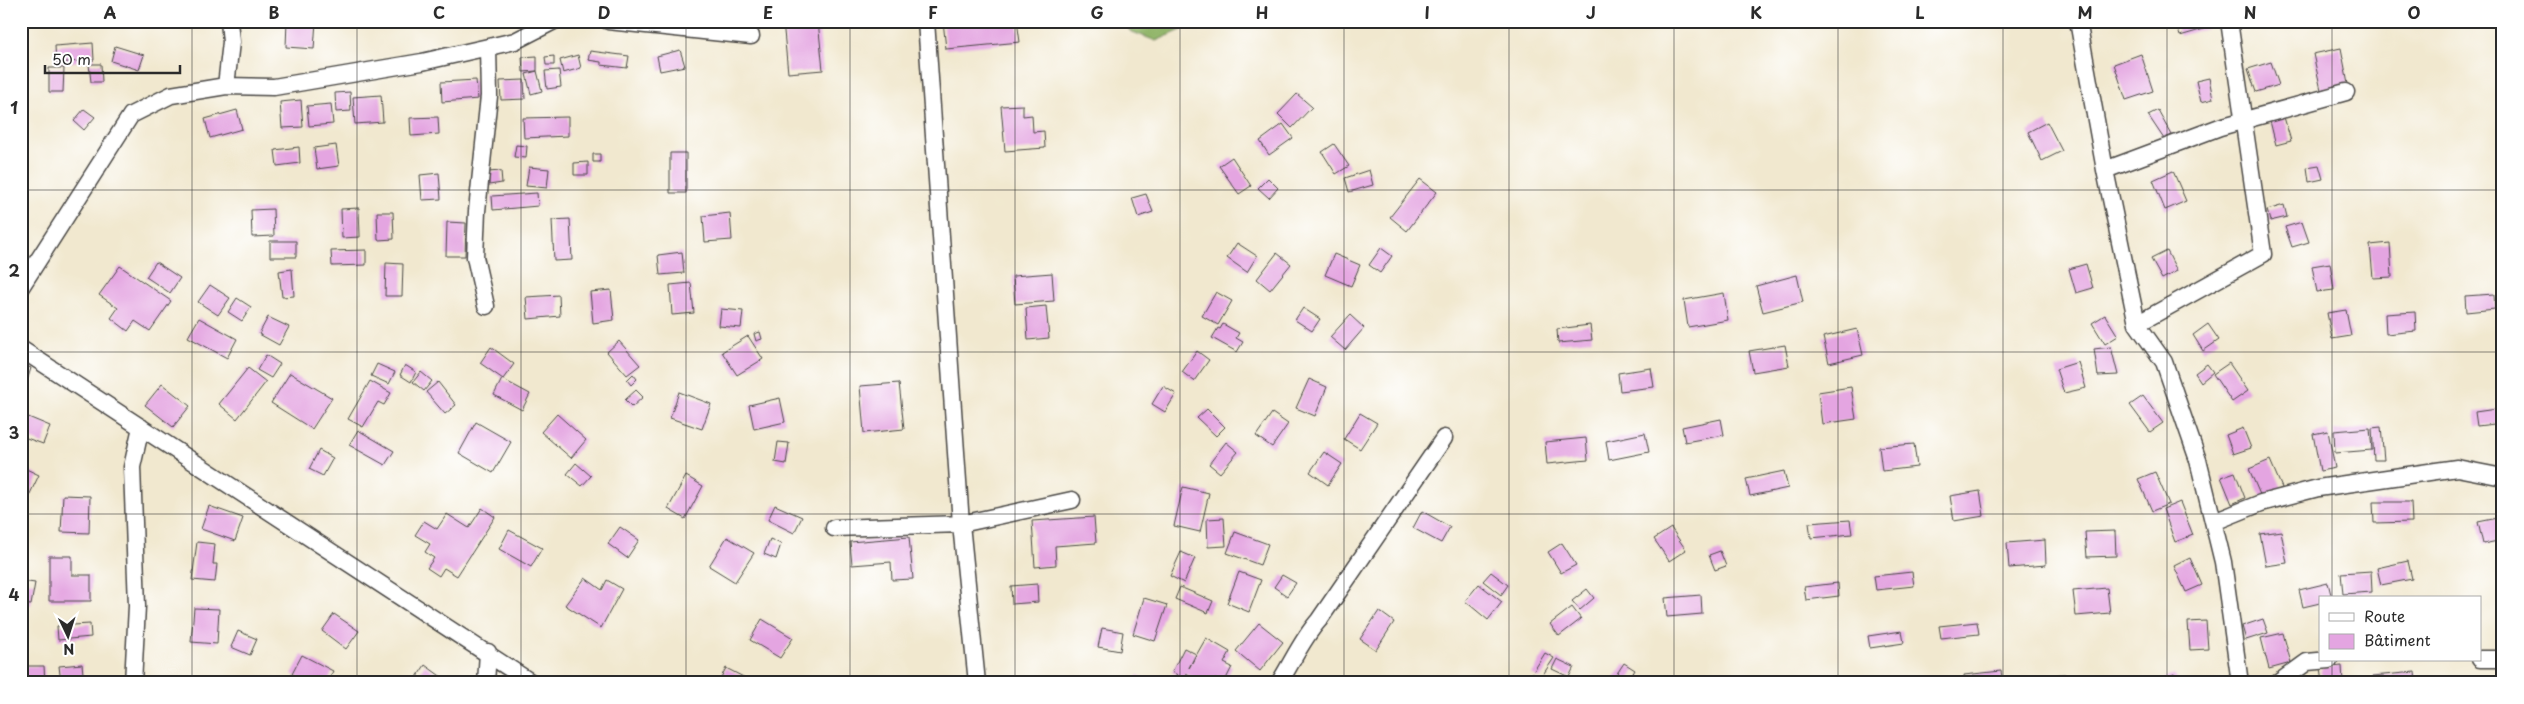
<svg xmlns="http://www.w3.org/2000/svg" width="2524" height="704" font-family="'Playpen Sans',sans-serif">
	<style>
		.forest { fill: #92b66b; stroke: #5e704b }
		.building { fill: #e4a5e1 }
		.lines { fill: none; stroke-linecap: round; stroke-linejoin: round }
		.minor-casing { stroke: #494744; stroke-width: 19 }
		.minor { stroke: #fff; stroke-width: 16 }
		.grid { fill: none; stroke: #2b2b2b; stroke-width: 1; stroke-opacity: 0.55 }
		.neatline { fill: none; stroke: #2b2b2b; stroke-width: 2 }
		.grid-label { font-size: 16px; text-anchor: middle; font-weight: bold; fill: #2b2b2b }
	</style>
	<rect width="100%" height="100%" fill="#fff"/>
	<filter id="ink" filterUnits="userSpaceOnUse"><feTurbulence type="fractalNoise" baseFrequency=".02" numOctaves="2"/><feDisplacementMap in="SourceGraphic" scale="10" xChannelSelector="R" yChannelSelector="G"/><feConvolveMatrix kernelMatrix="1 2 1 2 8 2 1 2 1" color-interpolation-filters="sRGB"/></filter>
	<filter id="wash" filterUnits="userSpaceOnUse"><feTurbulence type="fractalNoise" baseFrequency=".0096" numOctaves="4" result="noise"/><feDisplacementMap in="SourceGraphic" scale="20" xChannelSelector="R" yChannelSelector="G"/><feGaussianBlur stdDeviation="1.12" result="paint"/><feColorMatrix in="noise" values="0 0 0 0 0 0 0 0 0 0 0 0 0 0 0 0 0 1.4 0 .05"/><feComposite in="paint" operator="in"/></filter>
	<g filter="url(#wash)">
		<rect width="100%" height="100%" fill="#f1e8cf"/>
		<path class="forest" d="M1121,21H1191L1186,28L1156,41L1130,31Z"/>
		<g id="blocks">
			<path class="building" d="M287,21H316L314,49L286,47Z
				M783,21H818L823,70L788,73Z
				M943,21H1017L1020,42L946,49Z
				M2175,21H2205L2207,28L2180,36Z
				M2265,21H2282V26H2264Z
				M93,43L94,60L56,63L55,46Z
				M115,46L144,55L139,70L111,61Z
				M2341,48L2348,84L2321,90L2313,54Z
				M680,50L685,66L660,71L657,56Z
				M590,51L629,56L627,68L601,65V62L588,60Z
				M2141,54L2153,91L2126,100L2114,64Z
				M578,55L581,68L563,73L560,60Z
				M537,56V71L523,72L522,57Z
				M554,56V65H546L545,57Z
				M2271,62L2279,85L2256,92L2248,69Z
				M89,64H101L102,82H91Z
				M49,68H64L63,92H49Z
				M559,70L561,87L547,89L545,71Z
				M537,71L542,91L531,94L526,74Z
				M2209,78L2213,99L2201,102L2196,81Z
				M476,80L478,99L442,102L441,82Z
				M524,80L525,99L501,100L500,81Z
				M350,92L351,111L336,112L335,93Z
				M1297,94L1312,107L1292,128L1278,114Z
				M381,95L383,122L355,124L353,97Z
				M301,100L303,127L282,128L280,102Z
				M331,104L333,124L309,126L307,106Z
				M1023,105V116L1032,115L1033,132L1044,131L1045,148L1005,151L1001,106Z
				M84,109L95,117L84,130L74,121Z
				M237,110L242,129L210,138L205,119Z
				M2158,110L2172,135L2164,139L2148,115Z
				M438,117L439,134L411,136L410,118Z
				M568,117V136L524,138L523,118Z
				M2284,117L2291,141L2276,145L2270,121Z
				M21,119L28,123L21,132Z
				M2047,122L2062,151L2042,161L2028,132Z
				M1283,124L1293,138L1269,155L1260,141Z
				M1334,144L1349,166L1336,174L1322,152Z
				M336,145L339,166L317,169L314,148Z
				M516,145L527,146L526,158L514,157Z
				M299,147L300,163L277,166L275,150Z
				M670,153H686V193H670Z
				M593,154H600V162H593Z
				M1232,157L1251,186L1239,194L1219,166Z
				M588,162V175H574V163Z
				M2319,165L2323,179L2309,182L2307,167Z
				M529,167L549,169L547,188L526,186Z
				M1369,170L1373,185L1349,192L1345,178Z
				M501,171L502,183L489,185L488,172Z
				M2173,171L2186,201L2165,210L2153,180Z
				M439,173L441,199L422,200L420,175Z
				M1268,178L1278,188L1269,198L1258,188Z
				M1420,179L1437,192L1407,231L1390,217Z
				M537,193L538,206L493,210L492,196Z
				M1146,194L1153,212L1138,217L1132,198Z
				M2284,205L2287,217L2270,221L2267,210Z
				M359,208L360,237L342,238L341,209Z
				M273,209L274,236L252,237L251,210Z
				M377,212H393L394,239L378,240Z
				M730,213L732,240L705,242L703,216Z
				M570,219L572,260L554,261L552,220Z
				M447,222L466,223L465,256H446Z
				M2302,222L2309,242L2292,247L2285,227Z
				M270,241H296V257H270Z
				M1237,243L1257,256L1247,272L1227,258Z
				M2390,243L2392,277L2373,278L2370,245Z
				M1381,248L1392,256L1380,273L1369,265Z
				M366,250V265L332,266L331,251Z
				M2167,251L2177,271L2162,279L2151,259Z
				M682,252L684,273L660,275L658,255Z
				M1277,253L1291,264L1270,290L1257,279Z
				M1334,254L1360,265L1351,286L1325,275Z
				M156,262L180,278L170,293L146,277Z
				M386,263L403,264L402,296H385Z
				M2330,263L2334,290L2317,292L2312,266Z
				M2086,264L2093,288L2076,293L2069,269Z
				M120,266L171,301L150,331L135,321L128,331L111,318L118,308L99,295Z
				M292,269L294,296L282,297L279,271Z
				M1052,273L1054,301L1015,304L1013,276Z
				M1797,275L1803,302L1763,312L1756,286Z
				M691,283L694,313L672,315L670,285Z
				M210,285L230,298L218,315L198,302Z
				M611,290L614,320L593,323L590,292Z
				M1216,292L1232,301L1218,325L1202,316Z
				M1724,293L1728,320L1688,327L1684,300Z
				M2494,294L2495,309L2466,312L2465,296Z
				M559,295L560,316L528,319L526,297Z
				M237,298L251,307L242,321L228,312Z
				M1046,306L1049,338L1028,340L1026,308Z
				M1303,308L1320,319L1312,331L1295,320Z
				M721,309L743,311L741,328L719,326Z
				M2346,310L2351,336L2332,339L2327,313Z
				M2415,312L2416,331L2386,334L2385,314Z
				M1350,315L1364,328L1345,350L1330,337Z
				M2105,315L2118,336L2105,344L2092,323Z
				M268,317L289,327L279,345L259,334Z
				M199,318L237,339L227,358L188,337Z
				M1223,324L1239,333L1236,338L1243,342L1237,352L1212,338L1218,328L1220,329Z
				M2208,324L2219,340L2203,351L2193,335Z
				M1590,325L1592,340L1558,343L1557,329Z
				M1857,329L1863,355L1829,363L1823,337Z
				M760,332L762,339L756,341L754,334Z
				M748,336L763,359L737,375L722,352Z
				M619,341L640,365L627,375L607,352Z
				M1785,345L1789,366L1753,372L1749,351Z
				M491,347L514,364L503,379L480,363Z
				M2111,347L2118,375L2098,376L2094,349Z
				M1197,351L1209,360L1194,381L1182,372Z
				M266,355L280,364L271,378L257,370Z
				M2500,356H2503V379H2501Z
				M2078,362L2086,388L2064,393L2056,369Z
				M2229,363L2248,391L2232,402L2213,374Z
				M21,364L31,368L22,397H21Z
				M377,364L395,372L389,384L371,376Z
				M2207,364L2213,372L2201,382L2195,373Z
				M405,365L416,372L411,382L400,375Z
				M248,368L266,382L237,419L219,404Z
				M1651,368L1654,387L1620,391L1618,373Z
				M421,372L432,381L424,391L413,382Z
				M290,373L332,398L312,429L271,403Z
				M633,374L637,379L631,385L627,380Z
				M502,379L530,394L522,410L494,395Z
				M1309,379L1327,387L1315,416L1296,408Z
				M370,381L391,393L384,405L378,402L363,427L348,419Z
				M438,382L456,405L445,414L426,392Z
				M899,383L904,429L864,433L860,386Z
				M162,384L190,406L173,427L145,405Z
				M1163,386L1176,394L1165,412L1152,404Z
				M1851,387L1856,419L1822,424L1818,392Z
				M636,390L643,397L632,407L625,400Z
				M679,392L711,404L702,429L670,418Z
				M2143,396L2163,423L2150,432L2130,405Z
				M780,398L785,422L754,429L749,405Z
				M2503,408V423L2477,426L2475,412Z
				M1207,409L1225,427L1216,436L1197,418Z
				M1272,413L1288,424L1272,447L1256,436Z
				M1360,413L1377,423L1360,449L1344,439Z
				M21,414L50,426L43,444L21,436Z
				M557,414L586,440L571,458L541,432Z
				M1721,419L1724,435L1685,442L1682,427Z
				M476,422L511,442L493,473L459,453Z
				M2381,427L2384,460H2374L2372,428Z
				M2243,428L2251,448L2233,454L2226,435Z
				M2370,428L2372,450L2335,453L2334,431Z
				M358,430L394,451L385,465L349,445Z
				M2328,431L2335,468L2320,471L2313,434Z
				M1645,433L1649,452L1609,460L1606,441Z
				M1586,438L1588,460L1547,464L1545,442Z
				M778,442L789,443L786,464L775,462Z
				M1226,442L1238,452L1220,473L1209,464Z
				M1914,444L1917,467L1882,471L1879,447Z
				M319,450L333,458L323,476L309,469Z
				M1324,452L1342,464L1328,485L1310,472Z
				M2270,460L2282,488L2261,497L2249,469Z
				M576,463L591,476L582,486L567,474Z
				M22,467L39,475L27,500L21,498Z
				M1784,471L1788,488L1750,496L1746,479Z
				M2155,472L2169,504L2152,511L2138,479Z
				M2235,472L2245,498L2232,504L2221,477Z
				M686,476L703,486L685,519L668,509Z
				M1183,487L1209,493L1200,532L1174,526Z
				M1980,491L1984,516L1954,521L1950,496Z
				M63,495L90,496L89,533L61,532Z
				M2180,502L2193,535L2175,542L2163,509Z
				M2373,502H2411L2412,522L2374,523Z
				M775,505L802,517L794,533L768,520Z
				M209,506L243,518L235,541L201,529Z
				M482,508L495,517L457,576L444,568L439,576L427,568L434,558L425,552L430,544L415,535L424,521L437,529L447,514L469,528Z
				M1422,511L1450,527L1441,543L1413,528Z
				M1094,517L1096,543L1055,546L1056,565L1035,567L1032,521Z
				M2503,517V540L2483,544L2478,522Z
				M1224,518L1226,546L1208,547L1207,519Z
				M1850,520L1852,534L1811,538L1809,523Z
				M620,527L639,540L627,558L608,544Z
				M1671,528L1686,550L1669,561L1654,539Z
				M509,530L542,548L531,567L499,549Z
				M2115,531L2116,556L2087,557L2085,532Z
				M2281,531L2287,563L2266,566L2260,534Z
				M1235,532L1268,544L1260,565L1227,553Z
				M727,537L754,553L735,582L709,566Z
				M909,537L913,579L892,580L891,562L852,565L850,542Z
				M770,539L781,544L776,559L764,554Z
				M2045,540L2046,565L2009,568L2007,543Z
				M197,542L215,544L213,564H217L215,582L192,580Z
				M1562,543L1576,565L1561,573L1548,552Z
				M1720,551L1726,566L1715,570L1709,555Z
				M1181,552L1195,558L1184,583L1170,576Z
				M49,556H72V575H91V601H49Z
				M2190,558L2202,585L2186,592L2174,566Z
				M2408,561L2412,579L2381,585L2377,568Z
				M2371,571L2372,592L2343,594L2341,573Z
				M1239,572L1261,580L1249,612L1227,603Z
				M1491,572L1508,585L1501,595L1483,581Z
				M1912,572L1914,586L1876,590L1874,576Z
				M1282,575L1296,583L1287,596L1274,587Z
				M585,578L602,590L607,580L622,589L601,628L565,605Z
				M21,581L35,583L31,605L21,604Z
				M1838,583L1839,596L1806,600L1804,587Z
				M2328,583L2332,598H2320V603L2303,607L2299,590Z
				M1037,584L1038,602L1012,604L1011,586Z
				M1479,584L1502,602L1488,620L1465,601Z
				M1180,587L1213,601L1208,613L1175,599Z
				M2107,588L2110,613L2076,616L2073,591Z
				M1587,589L1594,598L1580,610L1572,601Z
				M1701,595L1702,614L1667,617L1665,598Z
				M1144,598L1167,605L1155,641L1133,634Z
				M1572,607L1581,619L1559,636L1550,624Z
				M194,608L219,609L217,644L191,642Z
				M1379,611L1394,622L1376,650L1360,639Z
				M334,614L359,631L346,649L322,631Z
				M762,619L793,638L780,658L750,640Z
				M2263,619L2268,633L2246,640L2242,626Z
				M2206,621L2208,649L2190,650L2188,622Z
				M1977,622L1979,634L1941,638L1939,626Z
				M1259,623L1283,642L1260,671L1236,651Z
				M90,624L91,637L58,640L57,626Z
				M1102,628L1123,632L1120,651L1098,647Z
				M238,631L257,639L250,655L231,647Z
				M1902,631L1904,643L1870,648L1868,636Z
				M2283,633L2291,663L2269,669L2261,638Z
				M1206,638L1230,652L1224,663L1232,667L1224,683L1215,679L1213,683H1203L1186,673L1183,678L1172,672L1184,648L1196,654L1189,668Z
				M1545,653L1554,658L1540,679L1532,674Z
				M302,655L333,671L327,683H308L292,674Z
				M1557,659L1574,667L1569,677L1552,669Z
				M1624,663L1635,670L1627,683H1622L1614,678Z
				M82,664L84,683H61L59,666Z
				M425,665L450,683H413Z
				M25,666H44L45,683H26Z
				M2342,666L2343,683H2323L2321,668Z
				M726,668L755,683H718Z
				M2001,671L2003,683H1965L1964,675Z
				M2415,672L2416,683H2374L2373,676Z
				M2065,674L2066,683H2049L2048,675Z
				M2174,674L2179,683H2158Z
				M1138,675L1152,683H1133Z
				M1815,675L1817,683H1784L1783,682Z"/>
		</g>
	</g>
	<g filter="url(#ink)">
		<use href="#blocks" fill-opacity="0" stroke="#494744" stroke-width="1"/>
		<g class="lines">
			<defs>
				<path id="minor" d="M608,21L751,36
					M926,21L961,524L977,683
					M2078,21L2105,170L2137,324L2164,362L2198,460L2223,562L2240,683
					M226,86L274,87L422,62L515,41L554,21
					M2105,170L2220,127L2346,92
					M21,287L131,115L171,95L226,86L231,42L229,21
					M486,306L475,257L477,211L489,96L488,47
					M2137,324L2263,254L2229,21
					M21,349L532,683
					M2214,522L2261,503L2318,488L2457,468L2503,477
					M834,528L961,524L1072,500
					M2480,659H2503
					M133,683L137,606L132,467L141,427
					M486,683L488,652
					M1279,683C1293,661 1302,639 1319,620L1444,438
					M2278,683L2307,662L2329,660"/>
			</defs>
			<use href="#minor" class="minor-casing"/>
			<use href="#minor" class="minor"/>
		</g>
	</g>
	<path class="grid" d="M192,21V683M357,21V683M521,21V683M686,21V683M850,21V683M1015,21V683M1180,21V683M1344,21V683M1509,21V683M1674,21V683M1838,21V683M2003,21V683M2167,21V683M2332,21V598M21,190H2503M21,352H2503M21,514H2503M2332,660V683"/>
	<rect width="2524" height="704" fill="none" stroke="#fff" stroke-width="55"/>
	<rect x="2319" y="596" width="162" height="65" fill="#ffffff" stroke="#aaaaaa"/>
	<rect x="2329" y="613" width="25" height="8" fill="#ffffff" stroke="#aaaaaa"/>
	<text x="2364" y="622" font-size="15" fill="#2b2b2b">Route</text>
	<rect x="2329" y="634" width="25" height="15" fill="#e4a5e1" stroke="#aaaaaa"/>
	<text x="2364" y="646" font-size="15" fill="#2b2b2b">Bâtiment</text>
	<g transform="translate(68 636) rotate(176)" stroke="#ffffff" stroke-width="4" paint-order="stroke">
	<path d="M0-4L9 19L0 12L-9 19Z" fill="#2b2b2b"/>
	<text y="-8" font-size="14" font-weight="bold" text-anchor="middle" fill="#2b2b2b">N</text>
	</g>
	<path d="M45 65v8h135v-8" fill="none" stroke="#2b2b2b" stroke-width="2.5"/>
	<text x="52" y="65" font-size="15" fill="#2b2b2b" stroke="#ffffff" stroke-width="4" paint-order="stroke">50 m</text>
	<rect x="28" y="28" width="2468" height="648" class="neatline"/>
	<g class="grid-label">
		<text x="110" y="19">A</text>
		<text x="274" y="19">B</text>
		<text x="439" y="19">C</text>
		<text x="604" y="19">D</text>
		<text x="768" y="19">E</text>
		<text x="933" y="19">F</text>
		<text x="1097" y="19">G</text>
		<text x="1262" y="19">H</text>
		<text x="1427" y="19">I</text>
		<text x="1591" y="19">J</text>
		<text x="1756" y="19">K</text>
		<text x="1920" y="19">L</text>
		<text x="2085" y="19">M</text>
		<text x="2250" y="19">N</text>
		<text x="2414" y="19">O</text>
		<text x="14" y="114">1</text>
		<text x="14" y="277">2</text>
		<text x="14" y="439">3</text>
		<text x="14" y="601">4</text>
	</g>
</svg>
